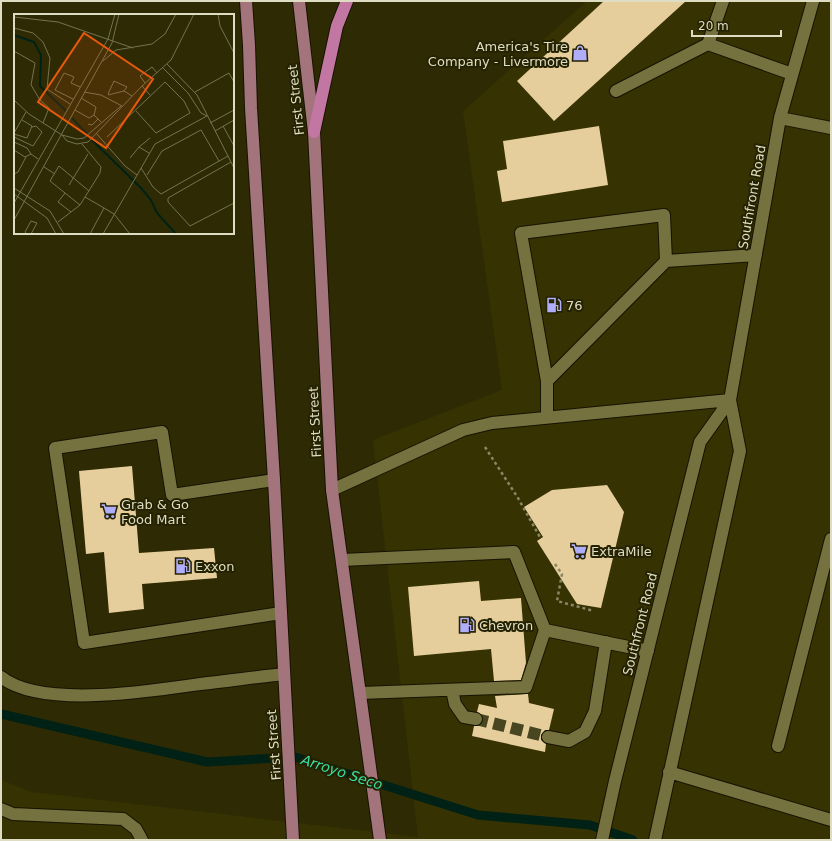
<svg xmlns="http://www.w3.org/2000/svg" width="832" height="841" font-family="'DejaVu Sans',sans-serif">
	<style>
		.built { fill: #363202 }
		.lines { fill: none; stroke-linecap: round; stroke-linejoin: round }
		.stream { stroke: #002115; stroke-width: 9 }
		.building { fill: #e6ce9c }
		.minor-tunnel { stroke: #484621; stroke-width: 12; stroke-dasharray: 12 6; stroke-linecap: butt }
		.minor-casing { stroke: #161300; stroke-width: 14 }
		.major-casing { stroke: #161300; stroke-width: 14 }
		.highway-casing { stroke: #161300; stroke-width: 14 }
		.path { stroke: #898766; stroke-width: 2.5; stroke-dasharray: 3 3; stroke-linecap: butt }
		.minor { stroke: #757240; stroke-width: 12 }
		.major { stroke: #a3747b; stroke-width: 12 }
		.highway { stroke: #c276a2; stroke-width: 12 }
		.labels { text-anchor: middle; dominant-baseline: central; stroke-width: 4; stroke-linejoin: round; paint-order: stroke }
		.poi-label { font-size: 13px; fill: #deddc3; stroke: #252200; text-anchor: start }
		.street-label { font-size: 13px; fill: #deddc3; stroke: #252200 }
		.water-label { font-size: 14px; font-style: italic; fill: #39dea6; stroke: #252200 }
		.inset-river { fill: none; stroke: #002115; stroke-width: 2 }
		.inset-road { fill: none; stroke: #747250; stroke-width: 1 }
		.view { fill: #e8590c; fill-opacity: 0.15; stroke: #e8590c; stroke-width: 2 }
		.inset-edge { fill: none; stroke: #deddc3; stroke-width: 2 }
	</style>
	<rect width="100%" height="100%" fill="#2e2b04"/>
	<path class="built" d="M587,1H831V840H1V780L32,792L418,837L373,440L502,390L463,111Z"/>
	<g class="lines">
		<path class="stream" d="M1,714L207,762L295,757L478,815L590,825L633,840"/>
	</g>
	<path class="building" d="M604,1H686L554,121L517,81Z
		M599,126L608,185L502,202L497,171L507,169L503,141Z
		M132,466L139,553L214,548L217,578L142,584L144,609L109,613L104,552L86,554L79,471Z
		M607,485L624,512L601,608L577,604L537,541L543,537L524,507L552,490Z
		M479,581L481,601L521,598L526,663L521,680L494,681L491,649L414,656L408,587Z
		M526,694H528L529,703L554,709L549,730H545L541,735V740L546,744L545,752L472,736L474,726H479L483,721V716L477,712L479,704L497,708L495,696Z"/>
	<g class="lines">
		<path class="minor-tunnel" d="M476,719L548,737"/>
		<defs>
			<path id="minor" d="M723,1L708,44L792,74
				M616,91L708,44
				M780,118L831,128
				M547,381L521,233L664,215L666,261
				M547,417V381L666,261L756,255
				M274,480L172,495L162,432L55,448L84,643L281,613
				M332,490L463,430L492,423L730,400
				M342,560L514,552L545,630L648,651
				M1,677C41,709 151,691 200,684C228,681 256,677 284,674
				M452,690L455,704L464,717L476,719
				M360,693L526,687L545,630
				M548,737L569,741L585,732L595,711L606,642
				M778,746L831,539
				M669,772L831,820
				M1,809L13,814L123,819L136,829L142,840
				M602,840L615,781L700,442L730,400
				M655,840L740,451L730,400L780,118L813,1"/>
			<path id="major" d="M246,1L249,45L251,108L274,480L293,840
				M299,1L314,132L332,490L380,840"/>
			<path id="highway" d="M314,132L337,26L347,1"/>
		</defs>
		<use href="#minor" class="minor-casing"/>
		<use href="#major" class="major-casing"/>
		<use href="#highway" class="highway-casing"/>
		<path class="path" d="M485,447L518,498L541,539
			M555,564L562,574L557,601L594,611"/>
		<use href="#minor" class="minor"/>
		<use href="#major" class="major"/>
		<use href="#highway" class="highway"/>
	</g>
	<defs>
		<symbol id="shop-bare" viewBox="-9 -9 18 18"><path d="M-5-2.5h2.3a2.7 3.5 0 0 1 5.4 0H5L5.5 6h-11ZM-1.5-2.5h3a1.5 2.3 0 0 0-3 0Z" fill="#b0aefa" stroke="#252200" stroke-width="2.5" paint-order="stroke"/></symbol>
		<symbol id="fuel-bare" viewBox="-9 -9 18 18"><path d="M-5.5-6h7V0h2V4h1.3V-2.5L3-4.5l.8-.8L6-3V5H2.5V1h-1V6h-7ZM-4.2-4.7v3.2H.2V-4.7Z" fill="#b0aefa" stroke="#252200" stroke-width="2.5" paint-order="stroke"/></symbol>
		<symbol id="supermarket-bare" viewBox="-9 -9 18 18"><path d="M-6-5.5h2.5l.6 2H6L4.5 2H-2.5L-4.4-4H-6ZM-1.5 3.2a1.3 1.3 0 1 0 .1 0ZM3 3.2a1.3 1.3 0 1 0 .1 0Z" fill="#b0aefa" stroke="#252200" stroke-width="2.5" paint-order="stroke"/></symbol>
	</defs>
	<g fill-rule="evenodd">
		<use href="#shop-bare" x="569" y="42" width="22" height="22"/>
		<use href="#fuel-bare" x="543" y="294" width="22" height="22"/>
		<use href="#supermarket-bare" x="98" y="500" width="22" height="22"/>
		<use href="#supermarket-bare" x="568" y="540" width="22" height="22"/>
		<use href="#fuel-bare" x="172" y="555" width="22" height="22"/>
		<use href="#fuel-bare" x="456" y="614" width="22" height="22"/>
	</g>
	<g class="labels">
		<g class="poi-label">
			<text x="568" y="46" text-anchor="end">America's Tire<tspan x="568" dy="15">Company - Livermore</tspan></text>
			<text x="566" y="305">76</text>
			<text x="121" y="504">Grab &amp; Go<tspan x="121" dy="15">Food Mart</tspan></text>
			<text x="591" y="551">ExtraMile</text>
			<text x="195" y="566">Exxon</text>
			<text x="479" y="625">Chevron</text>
		</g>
		<g class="street-label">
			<text transform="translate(296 100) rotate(-96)">First Street</text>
			<text transform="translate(752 197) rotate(-80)">Southfront Road</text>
			<text transform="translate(315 422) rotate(-93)">First Street</text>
			<text transform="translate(640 624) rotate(-76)">Southfront Road</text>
			<text transform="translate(274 745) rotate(-94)">First Street</text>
		</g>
		<g class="water-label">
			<text transform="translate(342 772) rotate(18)">Arroyo Seco</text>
		</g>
	</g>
	<g transform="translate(14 14)">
		<rect width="220" height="220" fill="#2e2b04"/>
		<path class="inset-river" d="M0,21L20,28L27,41L26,72L52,97M58,104L76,123M78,126L127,174L137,186L143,199L162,220"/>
		<path class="inset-road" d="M204,0L206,12L220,39M0,3L44,8L119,34M0,14L19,19L29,28L36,44L33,75L56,90M0,37L21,49L17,71L26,86L35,94L29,109M89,47L102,36L138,30L151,20L162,0M153,50L183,81L220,154M149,54L174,79L187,99L193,102M131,69L126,62L138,53L143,59M128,72L136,81M70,78L87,81L108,92M181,78L215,59L220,68M94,80L100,67L113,73L110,77M94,81L110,77L118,82M67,84L82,93L80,101L87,108M59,85L41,76L50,59L60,63L57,69L66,73M0,86L15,100L48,121L53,127L63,130L74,128L128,72L157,46L180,0M61,96L75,104L80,101M196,109L220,96M74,110L78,111L84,105M209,112L220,132M201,117L220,106M0,119L12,98M82,119L111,152L123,161M0,120L13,124L18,112L8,106M48,121L63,125L70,124L107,92M0,123L19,132L28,118L22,112L18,113M93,123L151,68L170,87L176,99L142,119L122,97M0,128L13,134L17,140M125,133L136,124M0,136L11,143L17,140L24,145M116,144L125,133L135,139M217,148L154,184V188L176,212L220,189M30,153L41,160M127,154L139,173L147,180L214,142M0,160L4,158L12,143M133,161L148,137L187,116L205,147M55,171L74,140M0,174L36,197L50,220M51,179L44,188L57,198M0,180L33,204L42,220M71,183L90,194L76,220M0,189L94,25L101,0M66,191L36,167L45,152L75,177M90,194L100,200L116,220M0,206L98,29L105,0M44,208L66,191L86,159L87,153L68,130M13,220L11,218L17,207L23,209L17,220M89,220L141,130L193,102"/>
		<path class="view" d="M70,19L139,65L92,134L24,88Z"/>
		<rect width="220" height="220" class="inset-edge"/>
	</g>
	<rect width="832" height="841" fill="none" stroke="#deddc3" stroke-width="4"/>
	<path d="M692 30v6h89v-6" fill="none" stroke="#deddc3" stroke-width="2"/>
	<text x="698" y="30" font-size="12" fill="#deddc3" stroke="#252200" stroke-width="3" paint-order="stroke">20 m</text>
</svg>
